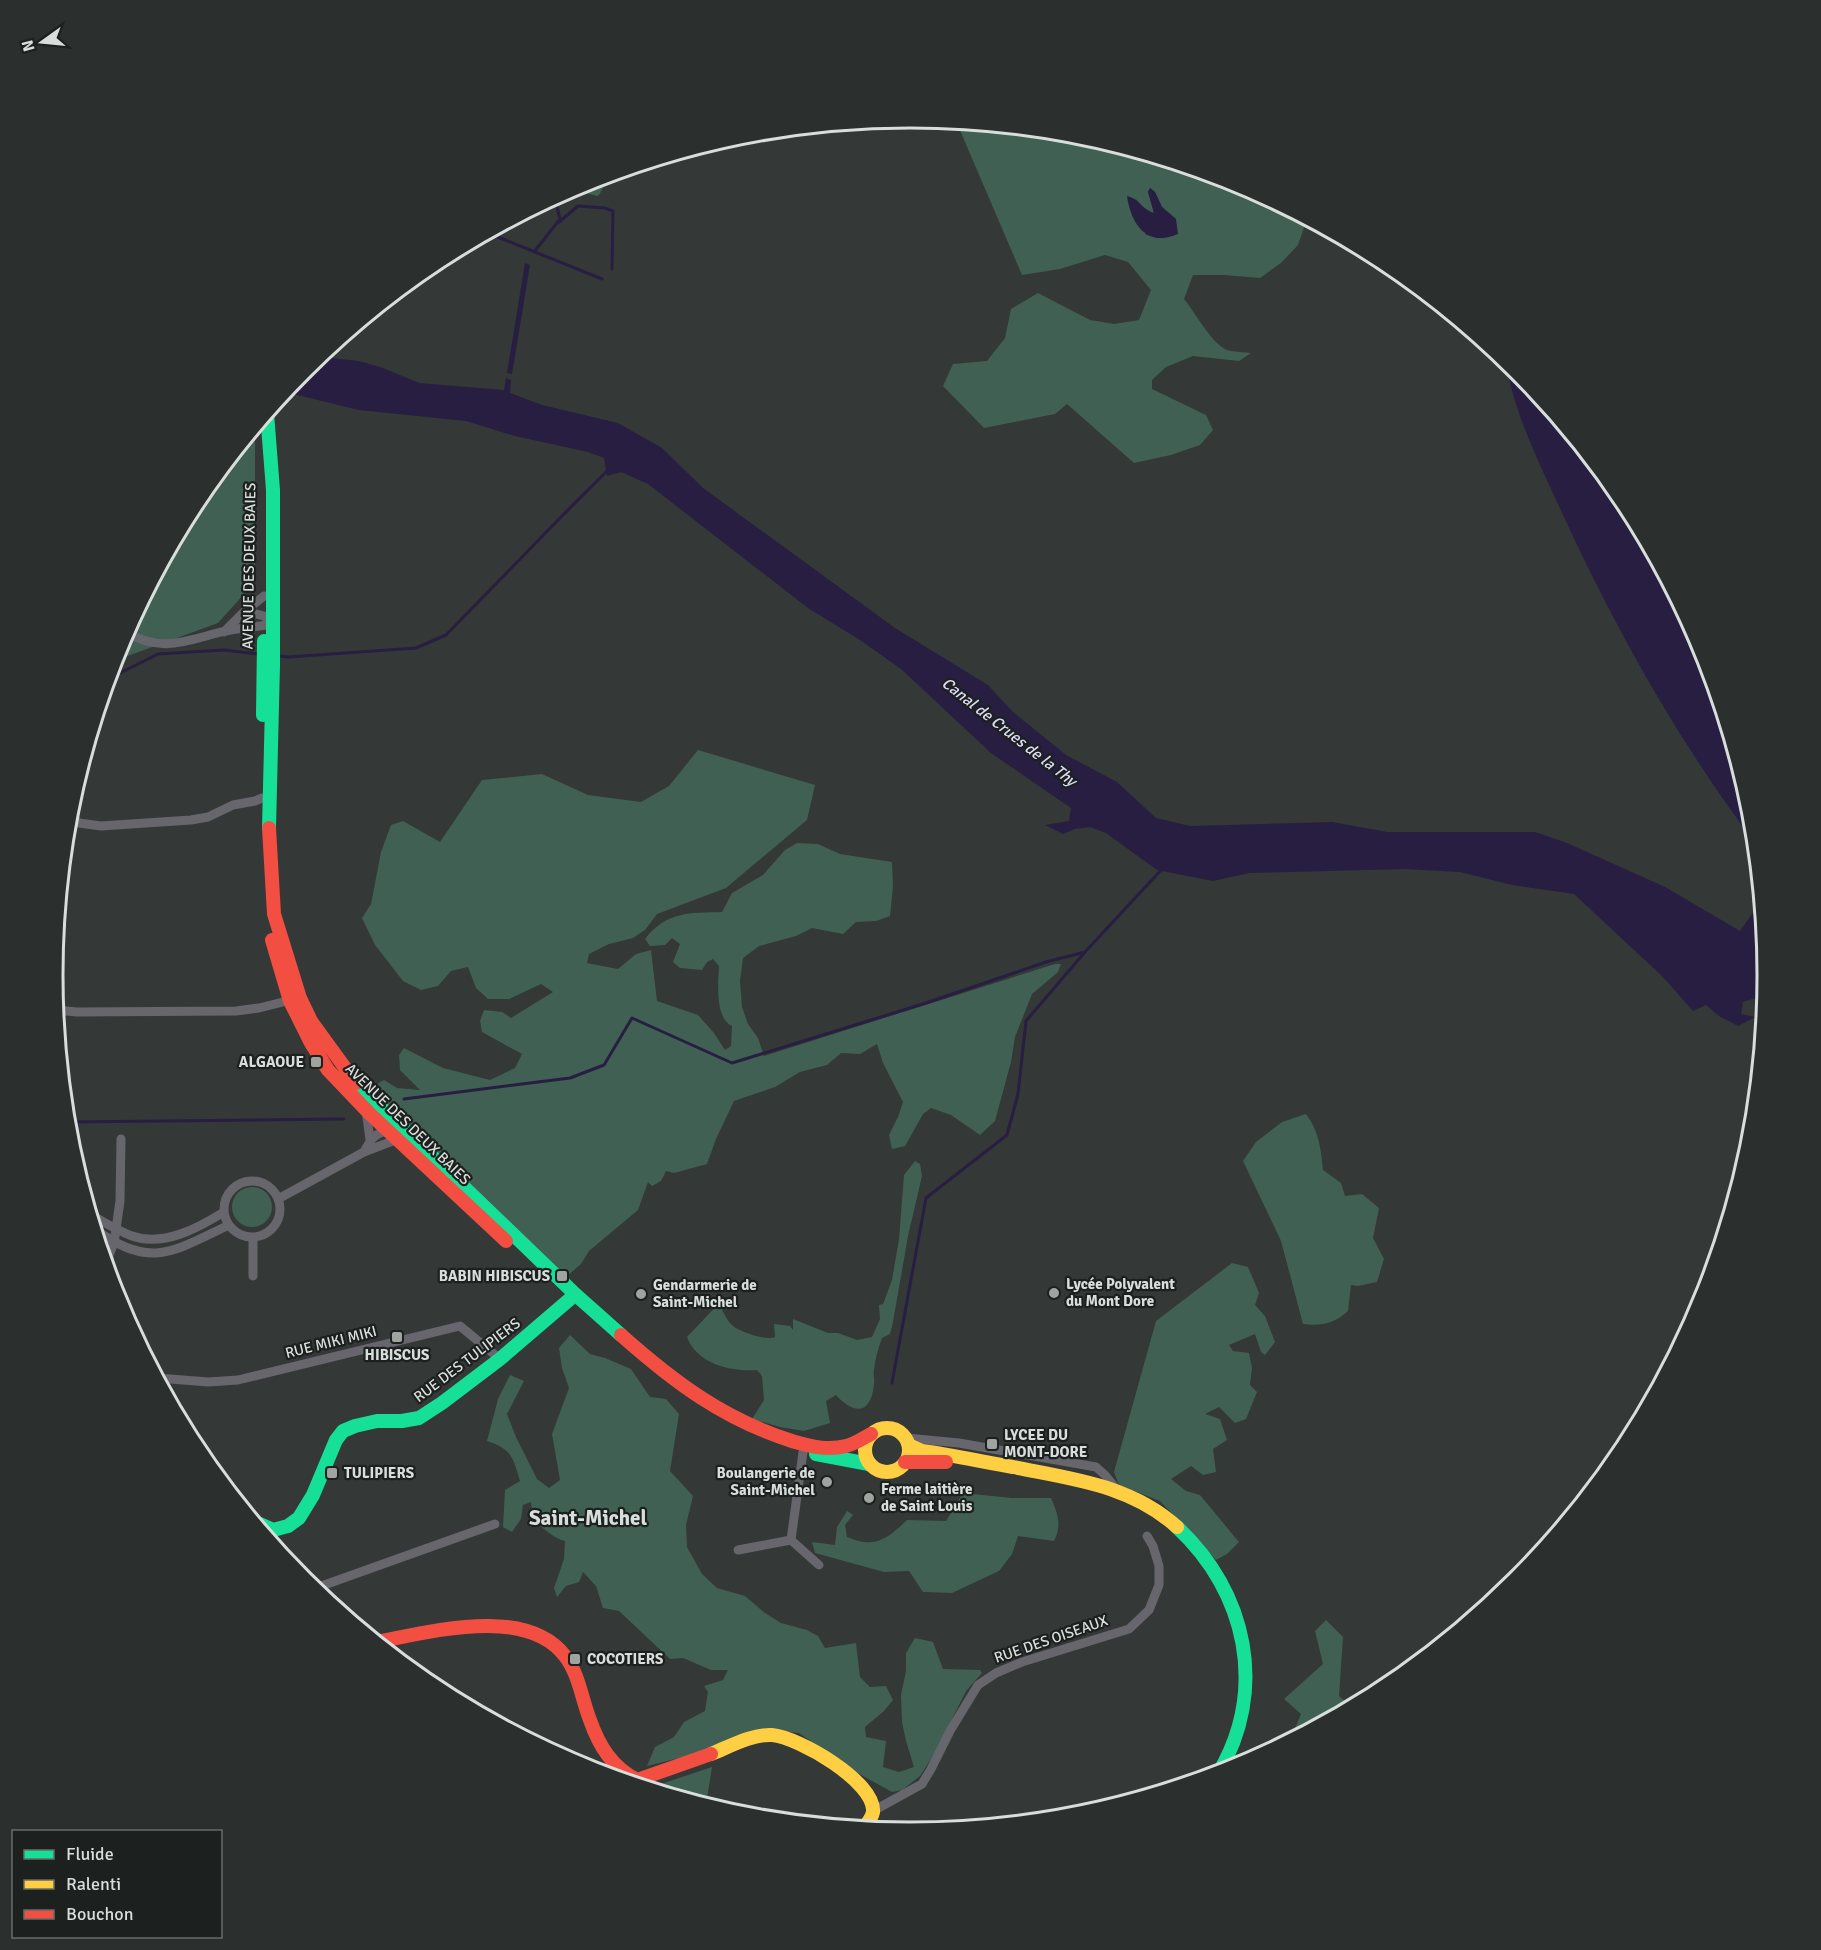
<svg xmlns="http://www.w3.org/2000/svg" width="1821" height="1950" font-family="Signika,sans-serif">
	<style>
		.green { fill: #406053; fill-rule: evenodd }
		.water { fill: #271e42 }
		.lines { fill: none; stroke-linecap: round; stroke-linejoin: round }
		.stream { stroke: #271e42; stroke-width: 3 }
		.street { stroke: #66666c; stroke-width: 9 }
		.fast { stroke: #16e098; stroke-width: 14 }
		.slow { stroke: #ffcf43; stroke-width: 14 }
		.jam { stroke: #f24e42; stroke-width: 14 }
		.poi-dot { fill: #9fa4a1; stroke: #1c201e; stroke-width: 2 }
		.labels { text-anchor: middle; dominant-baseline: central; stroke-width: 4.5; stroke-linejoin: round; paint-order: stroke }
		.street-label { font-size: 15px; fill: #d8dedb; stroke: #1c201e }
		.poi-label { font-size: 15px; font-weight: bold; fill: #d8dedb; stroke: #1c201e; text-anchor: start }
		.water-label { font-size: 16px; font-style: italic; fill: #ddd8f6; stroke: #1c201e }
		.district-label { font-size: 21px; font-weight: bold; fill: #d8dedb; stroke: #1c201e }
		.rim { fill: none; stroke: #d8dedb; stroke-width: 3 }
	</style>
	<rect width="100%" height="100%" fill="#343836"/>
	<path class="green" d="M956,121L1078,134L1239,182L1307,219L1298,245L1281,263L1260,278L1224,275H1193L1184,299C1195,312 1211,343 1227,350C1234,352 1244,352 1251,353L1239,361L1193,356L1166,367L1152,380V389L1206,415L1213,430L1200,445L1171,455L1134,463L1067,404L1055,414L984,428L943,386L953,364L987,361L1005,338L1011,309L1038,293L1090,320L1114,324L1139,320L1151,290L1128,262L1105,255L1060,269L1022,275ZM1150,188L1155,192L1162,207L1176,219L1155,236L1146,235L1135,198L1145,210L1154,213L1148,192Z
		M607,175L608,179L599,195L597,196L574,190L573,187L582,182Z
		M255,428V582L218,623L114,661L118,646L197,498Z
		M698,750L815,785L807,820L726,888L657,914L645,930L633,938L609,944L589,954L587,963L618,969L636,954L651,950L657,1001L698,1015L714,1033L725,1050L731,1046L732,1026C715,1019 718,983 719,966L713,959L707,962L702,970L680,968L673,962L680,944L672,938L665,945L650,946L645,939C667,911 689,913 722,912L732,893L763,875L785,850L797,843L818,844L840,854L892,862L893,886L890,916L876,921L856,922L843,934L812,928L796,936L759,946L743,958L740,981L742,1007L748,1024L758,1038L764,1056L1055,964H1061L1058,972L1032,994L1015,1037L1011,1062L995,1121L980,1135L951,1115L931,1108L923,1114L905,1146L892,1149L889,1135L898,1117L903,1102L883,1063L877,1044L860,1054L841,1053L827,1065L800,1072L775,1087L734,1101L716,1139L707,1164L674,1173L666,1171L661,1181L652,1186L648,1182L638,1210L589,1251L581,1264L566,1277L392,1112L377,1084L384,1080L397,1088L420,1090L400,1070L399,1055L404,1048L443,1068L490,1080L515,1068L522,1054L482,1032L480,1021L484,1010L502,1012L511,1018L553,992L541,984L509,999H488L476,988L468,967L451,971L438,986L421,990L403,981L375,945L362,918L371,904L381,852L391,825L403,821L440,842L482,780L542,774L588,795L641,802L669,786Z
		M1306,1114C1319,1131 1321,1149 1323,1170L1341,1183L1345,1196L1362,1194L1379,1208L1373,1238L1384,1259L1377,1282L1358,1286L1351,1285L1348,1311C1334,1324 1321,1326 1303,1324L1281,1241L1243,1161L1256,1142L1282,1122Z
		M915,1161L920,1164L922,1176L908,1236L893,1322L890,1334L882,1338C878,1349 875,1360 874,1370C873,1375 875,1380 874,1384C871,1415 854,1415 836,1395L826,1401L830,1423L804,1431L780,1427L752,1419L764,1400L762,1376L757,1370C731,1372 697,1364 687,1337L723,1299L722,1310C725,1315 728,1322 733,1326C740,1332 767,1341 775,1337L774,1324L790,1326L793,1330V1319L828,1333H838L857,1340L872,1337L880,1319L879,1305L883,1304L892,1280L899,1239L904,1175Z
		M232 1207a20 20 0 1 1 40 0a20 20 0 1 1-40 0Z
		M1232,1263L1248,1267L1259,1293L1255,1305L1265,1316L1275,1342L1265,1355L1261,1352L1255,1334L1229,1345L1233,1351L1249,1353L1252,1368L1250,1385L1257,1392L1246,1419L1235,1423L1219,1407L1205,1414L1220,1419L1227,1440L1213,1449L1216,1472L1203,1475L1191,1466L1171,1479L1186,1491L1200,1495L1239,1542L1227,1554L1216,1560L1160,1501L1119,1485L1114,1472L1156,1321Z
		M570,1335L590,1354L605,1358L631,1369L650,1397L666,1399L679,1414L670,1471L693,1496L686,1525L687,1547L702,1574L717,1588L745,1596L765,1613L781,1623L807,1630L818,1636L825,1648L856,1643L860,1677L870,1687L886,1686L893,1700L884,1711L865,1727L866,1737L886,1741L883,1767L899,1772L914,1767L906,1741L902,1722L901,1695L906,1671V1653L915,1638L933,1642L943,1669L980,1670L982,1673L966,1691L936,1751L920,1776L902,1790L892,1792L854,1771L799,1733L758,1730L691,1755L647,1766L655,1747L674,1737L684,1722L705,1711L708,1692L704,1686L723,1680L728,1670H711L683,1658L670,1659L619,1611L603,1608L596,1586L583,1572L579,1582L566,1586L557,1597L554,1588L564,1559L565,1541C552,1538 545,1528 533,1522L531,1502L523,1505L521,1519L512,1532L503,1527L505,1490L520,1481C513,1458 512,1449 487,1441L498,1399L510,1375L524,1381L507,1414L516,1437L537,1479L549,1488L560,1480L552,1434L569,1388L562,1368L559,1348Z
		M963,1493L1012,1498H1051C1058,1514 1062,1525 1054,1541L1018,1536L1012,1554L999,1571L952,1593L923,1592L909,1571L884,1572L815,1553L812,1542L835,1545L837,1527L847,1511L853,1515L845,1525L847,1537C875,1549 887,1539 907,1520L946,1521Z
		M1326,1620L1343,1637L1339,1696L1352,1707L1290,1741L1301,1714L1284,1699L1323,1664L1315,1631Z
		M712,1767L706,1805L650,1788L652,1787Z"/>
	<path class="water" d="M1150,188L1155,192L1162,207L1176,219L1178,234C1147,248 1131,224 1127,196C1140,199 1140,208 1154,213L1148,192Z
		M525,263L530,265L512,374L507,373Z
		M321,357L359,361L383,368L419,383L504,390L506,378L511,380L510,393L542,405L618,423L662,448L703,488L895,628L988,685L1013,712L1066,755L1117,782L1156,818L1190,826L1332,822L1387,832H1535L1567,843L1665,887L1740,931L1761,901L1768,975L1765,1008L1759,997L1743,1002L1741,1014L1755,1017L1738,1026L1719,1016L1706,1005L1693,1011L1662,976L1574,894L1512,885L1460,872L1405,869L1249,873L1213,881L1157,870L1106,833L1090,827L1075,829L1063,834L1045,825L1069,821L1071,808L991,753L901,669L860,640L808,608L648,484L621,472L607,476L604,458L588,452L515,436L466,421L359,410L285,392C294,380 306,359 321,357Z
		M1505,358L1517,369L1624,499L1703,647L1752,808L1755,843C1676,738 1612,623 1558,504C1536,456 1513,410 1505,358Z"/>
	<g class="lines">
		<path class="stream" d="M559,222L578,206L605,208L613,211L612,269
			M488,233L602,279
			M534,252L560,219L556,203L553,198
			M278,656L289,657L416,648L446,635L561,517L607,471
			M108,679L158,654L224,650L259,654
			M404,1099L570,1078L604,1065L632,1018L732,1063L926,1003L1046,962L1085,952L1163,868
			M67,1122L344,1119
			M892,1383L926,1198L1007,1135L1018,1094L1026,1021L1085,952"/>
		<path class="street" d="M245,611L264,596
			M126,632C160,653 186,641 221,632C238,628 256,627 273,624
			M224,632L245,611L264,616L273,624
			M68,815L79,823L101,826L191,820L208,817L233,805L255,801L262,798
			M56,1010L77,1012L236,1011L259,1008L295,999
			M366,1110L370,1140
			M121,1139L120,1201L114,1243L109,1255V1265L124,1309
			M364,1152C370,1140 376,1131 391,1131
			M224 1209a28 28 0 1 1 56 0a28 28 0 1 1-56 0Z
			M278,1199L364,1152L398,1139
			M91,1215C104,1222 118,1231 132,1236C164,1247 198,1228 224,1212
			M96,1230C151,1270 174,1251 229,1225
			M253,1237V1276
			M158,1378L208,1382L238,1380L460,1326L500,1359
			M906,1438L959,1443L1096,1467L1105,1475L1117,1490
			M791,1540L819,1565
			M738,1550L791,1540L803,1452
			M313,1589L495,1524
			M873,1811L922,1784L931,1769L950,1731L978,1685L996,1673L1022,1662L1129,1629L1149,1610L1159,1585V1566L1153,1546L1147,1536"/>
		<path class="fast" d="M267,413L273,490V665L269,828
			M263,715L264,641
			M356,1083L576,1295L621,1335
			M816,1454L869,1464
			M255,1522L273,1530L288,1526L299,1518L313,1495L336,1440L343,1431L355,1426L377,1421H402L419,1418L442,1403L500,1359L570,1299
			M1177,1527C1247,1592 1268,1690 1218,1774"/>
		<path class="slow" d="M865 1450a22 22 0 1 1 44 0a22 22 0 1 1-44 0Z
			M909,1445L922,1451C953,1455 983,1462 1013,1467C1072,1479 1131,1485 1177,1527
			M711,1754C729,1747 751,1734 772,1735C798,1737 876,1782 873,1812C872,1818 867,1824 864,1828"/>
		<path class="jam" d="M269,828L274,914L300,998L311,1021L356,1083
			M272,940L290,1001L311,1043L328,1070L369,1113L506,1241
			M621,1335C674,1382 723,1419 792,1441C810,1446 827,1451 846,1446C855,1444 863,1438 871,1434
			M905,1462H946
			M377,1642C430,1632 526,1605 565,1656C579,1674 582,1700 590,1720C599,1746 612,1767 637,1780L711,1754"/>
	</g>
	<g class="poi-dot">
		<rect x="310" y="1056" width="12" height="12" rx="3"/>
		<rect x="556" y="1270" width="12" height="12" rx="3"/>
		<circle cx="1054" cy="1293" r="6"/>
		<circle cx="641" cy="1294" r="6"/>
		<rect x="391" y="1331" width="12" height="12" rx="3"/>
		<rect x="986" y="1438" width="12" height="12" rx="3"/>
		<rect x="326" y="1467" width="12" height="12" rx="3"/>
		<circle cx="827" cy="1482" r="6"/>
		<circle cx="869" cy="1498" r="6"/>
		<rect x="569" y="1653" width="12" height="12" rx="3"/>
	</g>
	<g class="labels">
		<g class="street-label">
			<text transform="translate(249 566) rotate(-89)">AVENUE DES DEUX BAIES</text>
			<text transform="translate(408 1124) rotate(44)">AVENUE DES DEUX BAIES</text>
			<text transform="translate(331 1342) rotate(-14)">RUE MIKI MIKI</text>
			<text transform="translate(467 1360) rotate(-37)">RUE DES TULIPIERS</text>
			<text transform="translate(1051 1639) rotate(-19)">RUE DES OISEAUX</text>
		</g>
		<g class="poi-label">
			<text x="304" y="1062" text-anchor="end">ALGAOUE</text>
			<text x="550" y="1276" text-anchor="end">BABIN HIBISCUS</text>
			<text x="1066" y="1284">Lycée Polyvalent<tspan x="1066" dy="17">du Mont Dore</tspan></text>
			<text x="653" y="1285">Gendarmerie de<tspan x="653" dy="17">Saint-Michel</tspan></text>
			<text x="397" y="1355" text-anchor="middle">HIBISCUS</text>
			<text x="1004" y="1435">LYCEE DU<tspan x="1004" dy="17">MONT-DORE</tspan></text>
			<text x="344" y="1473">TULIPIERS</text>
			<text x="815" y="1473" text-anchor="end">Boulangerie de<tspan x="815" dy="17">Saint-Michel</tspan></text>
			<text x="881" y="1489">Ferme laitière<tspan x="881" dy="17">de Saint Louis</tspan></text>
			<text x="587" y="1659">COCOTIERS</text>
		</g>
		<g class="water-label">
			<text transform="translate(1009 732) rotate(38)">Canal de Crues de la Thy</text>
		</g>
		<g class="district-label">
			<text x="588" y="1518">Saint-Michel</text>
		</g>
	</g>
	<path d="M0 0H1821V1950H0ZM63 975a847 847 0 1 1 1694 0a847 847 0 1 1-1694 0Z" fill="#2b2f2d" fill-rule="evenodd"/>
	<path class="rim" d="M63 975a847 847 0 1 1 1694 0a847 847 0 1 1-1694 0Z"/>
	<rect x="12" y="1830" width="210" height="108" fill="#1c201e" stroke="#676c6a" stroke-width="1.5"/>
	<rect x="24" y="1850" width="30" height="9" fill="#16e098" stroke="#676c6a" stroke-width="1.5"/>
	<text x="66" y="1860" font-size="18" fill="#d8dedb">Fluide</text>
	<rect x="24" y="1880" width="30" height="9" fill="#ffcf43" stroke="#676c6a" stroke-width="1.5"/>
	<text x="66" y="1890" font-size="18" fill="#d8dedb">Ralenti</text>
	<rect x="24" y="1910" width="30" height="9" fill="#f24e42" stroke="#676c6a" stroke-width="1.5"/>
	<text x="66" y="1920" font-size="18" fill="#d8dedb">Bouchon</text>
	<g transform="translate(42 42) rotate(255)" stroke="#1c201e" stroke-width="4.5" paint-order="stroke">
	<path d="M0-4.5L10 22L0 15L-10 22Z" fill="#d8dedb"/>
	<text y="-9" font-size="16" font-weight="bold" text-anchor="middle" fill="#d8dedb">N</text>
	</g>
</svg>
